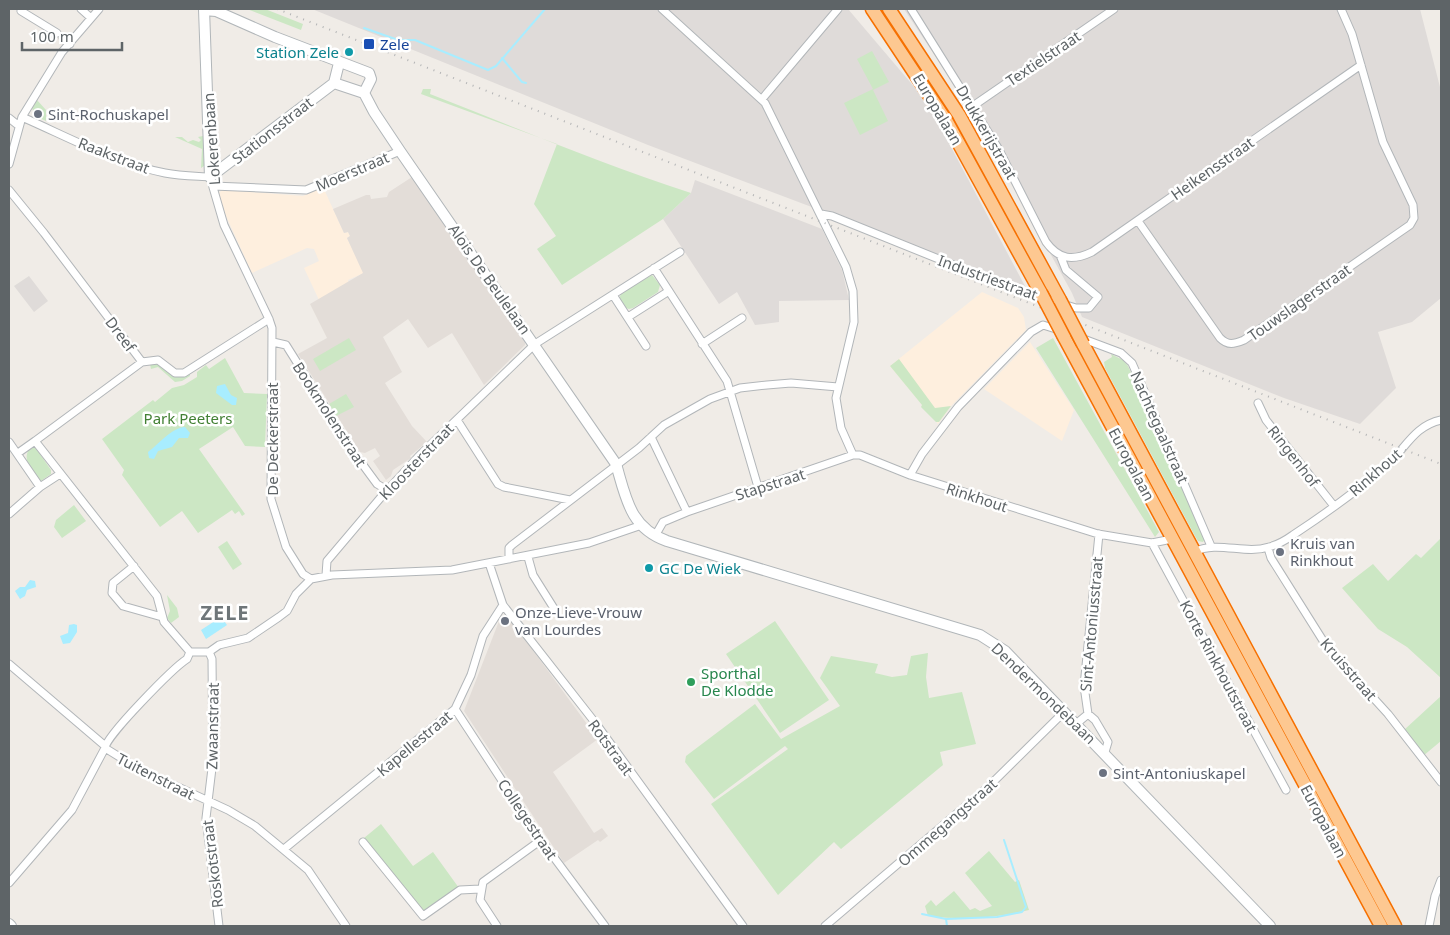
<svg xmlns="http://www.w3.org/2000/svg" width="1450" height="935" font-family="'Noto Sans',sans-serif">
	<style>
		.commercial { fill: #feefde }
		.industrial { fill: #dfdbd9 }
		.education { fill: #e3ddd8 }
		.green { fill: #cce7c4 }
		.water { fill: #a8edff }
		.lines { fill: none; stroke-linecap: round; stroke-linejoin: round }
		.stream { stroke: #a8edff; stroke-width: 2 }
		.street-casing { stroke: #b2b6b9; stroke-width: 9 }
		.secondary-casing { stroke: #b1b6b9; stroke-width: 12 }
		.highway-casing { stroke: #f67001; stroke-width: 15 }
		.street { stroke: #fff; stroke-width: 7 }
		.secondary { stroke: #fff; stroke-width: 10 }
		.highway { stroke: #fdc891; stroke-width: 12 }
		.rail { stroke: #b3b4b5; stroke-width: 2; stroke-dasharray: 1 6; stroke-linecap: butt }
		.highway-bridge-casing { stroke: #f67001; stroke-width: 15; stroke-linecap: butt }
		.highway-bridge { stroke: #fdc891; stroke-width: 12 }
		.transit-dot { fill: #1a4fb4; stroke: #fff; stroke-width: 2 }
		.culture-dot { fill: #0f9aa8; stroke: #fff; stroke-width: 2 }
		.worship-dot { fill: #6b7280; stroke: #fff; stroke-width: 2 }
		.leisure-dot { fill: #2e9e5b; stroke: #fff; stroke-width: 2 }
		.labels { text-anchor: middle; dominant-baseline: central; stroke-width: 5; stroke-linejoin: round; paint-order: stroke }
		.transit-label { font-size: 15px; fill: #164399; stroke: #fff; text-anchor: start }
		.culture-label { font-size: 15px; fill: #0d838f; stroke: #fff; text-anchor: end }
		.street-label { font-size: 15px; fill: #5e6467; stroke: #fff }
		.worship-label { font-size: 15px; fill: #5b616d; stroke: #fff; text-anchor: start }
		.park-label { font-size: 15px; fill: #428034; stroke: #fff }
		.leisure-label { font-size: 15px; fill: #27864d; stroke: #fff; text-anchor: start }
		.district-label { font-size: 20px; font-weight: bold; letter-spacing: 1px; fill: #6f7679; stroke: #fff }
	</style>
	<rect width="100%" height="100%" fill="#f0ece7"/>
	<path class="commercial" d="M323,187L344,233L348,232L350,236L347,238L364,273L348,280L349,283L319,300L304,268L319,261L314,249L307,248L252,273L226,216L219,193L222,190L303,196Z
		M982,292L1018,308L1024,317L1026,330L951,406L938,424L890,366Z
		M1030,342L1074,410L1062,441L984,389Z"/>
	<path class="industrial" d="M312,9H848L927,102L1026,288L648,145Z
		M904,9H1420L1441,91V298L1412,322L1378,332L1396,388L1360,424L1284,398L1082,317L1072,293L972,112Z
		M695,180L822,229L842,270L849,300L779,301V322L755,325L737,292L719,304L663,219L691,193Z
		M29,276L48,301L34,312L14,286Z"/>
	<path class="education" d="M412,177L525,342V345L484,385L452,333L428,348L408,319L383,337L402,372L385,383L412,426L427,442L410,456L411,458L393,470L391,476L386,480L373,461L380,456L375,448L365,453L360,452L298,354L327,338L310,304L363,273L347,238L350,236L348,232L344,233L333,209L366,195H370L371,199L387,197L389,192Z
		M501,616L503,621L510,619L598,739L553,772L594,833L602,828L608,836L600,842L598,840L564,863L464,711Z"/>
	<path class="green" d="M247,9H265L303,24L301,30Z
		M872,51L889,82L873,90L888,121L860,135L844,103L873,89L857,59Z
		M423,89H431L430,94C517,128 602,164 691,193L663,219L562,285L537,249L556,236L534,204L557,144L421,94Z
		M37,100L46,110V121L37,117L40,114L39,112L34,113L32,108Z
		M203,136L204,166L201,168L202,149L175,137H182L188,142L193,140L199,142L201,140L198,137Z
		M652,275L660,285L658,292L633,308L629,309L623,307L619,300L621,293Z
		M349,338L356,350L320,371L313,359Z
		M1053,338L1159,532L1155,537L1036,348Z
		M1111,354L1123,360L1128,366L1203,532L1205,539L1203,542L1198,541L1195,536L1105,368L1104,362L1112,357Z
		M225,358L244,393L267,394L265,447L245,446L233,427L199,449L245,514L242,516L239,511L235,514L232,510L198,533L182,511L160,527L122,475L124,470L102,439L153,400L155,402L172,388L184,385L197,377V372L206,365L209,369Z
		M899,359L935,408L951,406L939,422H936L921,407L922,405L890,366Z
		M157,363L177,377L190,374V376L182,381L175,382L158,367L151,369L150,364Z
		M346,394L354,407L336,416L329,404Z
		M35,447L51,470V474L41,481C32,474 22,461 29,449Z
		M74,505L86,521L62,538L54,527L56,520Z
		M1441,538V678L1407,647L1378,629L1342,588L1373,564L1388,581L1416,554L1421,558Z
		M227,541L242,564L233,570L218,547Z
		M167,595L177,608L179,617L171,623L167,618L170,611Z
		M775,621L829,700L780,733L726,654Z
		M928,653L926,677L929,698L962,692L976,744L940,752L943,765L841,849L834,842L778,895L711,804L788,749L785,746L714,799L685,762L686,756L755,704L781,739L840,706L820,678L831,656L878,664L875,673L892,677L907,675L911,656Z
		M1441,696V741L1423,756L1404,730Z
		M381,824L413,866L433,852L459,888L422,913L364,838Z
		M989,851L1015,882L1019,880L1029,910C994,919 964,920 928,916L925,906L931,900L936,906L954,891L970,910L975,908L980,911L992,906L965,873Z"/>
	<path class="water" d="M225,384L231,395L237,398L236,405H232L216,393L217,386Z
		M185,427L190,433L188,438H179L172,447L158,451L154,459L149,458L148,452C158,445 171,428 185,427Z
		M30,580L35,581L36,587L27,590L25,596L20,599L15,591L20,587H25Z
		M221,617L227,625L206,639L201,630Z
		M74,624L77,625V632L70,643L63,644L60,636L68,633L69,625Z"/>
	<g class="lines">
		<path class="stream" d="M364,28L398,40H415L488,70L496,66L545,9
			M502,58L522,82L526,83
			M922,914L946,919
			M947,926L946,919L997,917L1022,912L1026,907L1004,840"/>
		<defs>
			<path id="street" d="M81,9L91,18
				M662,9L765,103L846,267L853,291L854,322L836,398L841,428L853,455
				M911,9L998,148L1046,242C1059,260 1073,261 1092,252L1361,65
				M21,11L57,33
				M63,38L70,44
				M762,99L838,9
				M973,106L1114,9
				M22,117C68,137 115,163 165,173C180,176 195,176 210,177L224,225L269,319L272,328L271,499L286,547L303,574L311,579
				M9,118L19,126
				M9,164L22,117L62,52L99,9
				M213,186L306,190L400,151
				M9,190L44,233L142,362
				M821,214L832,216L1013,289L1076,308H1089L1098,297L1066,270L1060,255
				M1138,221L1220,338C1228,346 1234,344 1244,340L1410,225L1414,218L1413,205L1383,142L1352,34L1341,9
				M654,268L727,381L758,487
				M613,295L646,346
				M628,317L669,291
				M1081,338L1121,353L1132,363L1211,546
				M273,342L286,345L352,450L377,484L387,490
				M702,344L742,318
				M1258,403L1266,420L1334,506
				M457,420L498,484L504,487L570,500
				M651,437L687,512
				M35,441L142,362L158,360L175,373H184L269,319
				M9,442L40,487L60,474
				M18,453L35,441L157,596L164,622L190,652
				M910,475L922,454L958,407L1031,332L1043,325L1059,330
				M9,514L40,487
				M655,536L663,522L687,512L853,455H860L910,475L1098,534L1152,543L1172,539
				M1152,543L1286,790
				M1268,548L1271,558L1327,647L1388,714L1441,782
				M1194,552C1218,540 1244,555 1269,547C1277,545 1286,540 1293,535C1325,514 1358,490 1387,465C1406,448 1414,426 1441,420
				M528,557L533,575L555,610
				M509,559V548L512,545L639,448L664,425L710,399L740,388L767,385L791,383L838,387
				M489,563L503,605L597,725L743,926
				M134,566L113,583L112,593L123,606L162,617
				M326,575L327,561L382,496L419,456L535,344L680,252
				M311,579L332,575L452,570L589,543L639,526
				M190,652H209
				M209,652L212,659L213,760L206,818L219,926
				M209,652L219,645L248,638L279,617L287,611L296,594L311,579
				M9,664L104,745
				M455,709L541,840L605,926
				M1088,714L1095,720L1108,742L1105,752
				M1076,724L1088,714L1084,686L1099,534
				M105,748L139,769L228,810L255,826L308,870L346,926
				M105,748C106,736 173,668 187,659L190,652
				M363,842L423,916L460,890L480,889
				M284,849L455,709L471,675L483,636L503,605
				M9,883L72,810L105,748
				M497,926L480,900L483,882L541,840
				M825,926L988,787L1064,712
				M1429,926L1435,896L1441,880"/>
			<path id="secondary" d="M204,9L210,177
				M204,10L216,11L275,37L369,73L371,79L364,93
				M334,83L364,93
				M334,83L339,63
				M364,93L374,112L400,151L616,464C626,498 630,528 667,541L980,635L1005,651L1270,926
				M210,177L334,83
				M9,924L11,926"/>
			<path id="highway" d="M872,9L947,122L1041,293
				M889,9L959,115L1060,300
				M1064,337L1381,926
				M1083,344L1395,926"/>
		</defs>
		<use href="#street" class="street-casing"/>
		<use href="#secondary" class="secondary-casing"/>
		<use href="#highway" class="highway-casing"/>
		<use href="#street" class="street"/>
		<use href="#secondary" class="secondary"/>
		<use href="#highway" class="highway"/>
		<path class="rail" d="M277,9L1441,464"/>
		<defs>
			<path id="highway-bridge" d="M1041,293L1064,337
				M1060,300L1083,344"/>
		</defs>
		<use href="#highway-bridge" class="highway-bridge-casing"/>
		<use href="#highway-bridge" class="highway-bridge"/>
	</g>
	<rect class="transit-dot" x="363" y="38" width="12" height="12" rx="2.5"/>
	<g class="culture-dot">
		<circle cx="349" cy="52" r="5"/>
		<circle cx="649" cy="568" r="5"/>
	</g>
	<g class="worship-dot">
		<circle cx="38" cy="114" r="5"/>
		<circle cx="1280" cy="552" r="5"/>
		<circle cx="505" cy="621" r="5"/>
		<circle cx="1103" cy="773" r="5"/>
	</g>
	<circle class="leisure-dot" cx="691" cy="682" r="5"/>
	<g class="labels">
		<g class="transit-label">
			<text x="380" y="44">Zele</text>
		</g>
		<g class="culture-label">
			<text x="339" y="52">Station Zele</text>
			<text x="659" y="568" text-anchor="start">GC De Wiek</text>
		</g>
		<g class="street-label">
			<text transform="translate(1043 58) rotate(-34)">Textielstraat</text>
			<text transform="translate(938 109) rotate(59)">Europalaan</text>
			<text transform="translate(272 130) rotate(-38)">Stationsstraat</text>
			<text transform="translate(987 132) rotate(60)">Drukkerijstraat</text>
			<text transform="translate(211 139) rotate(-94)">Lokerenbaan</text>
			<text transform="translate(114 155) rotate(21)">Raakstraat</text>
			<text transform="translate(1212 168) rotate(-35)">Heikensstraat</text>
			<text transform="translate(352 171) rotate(-23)">Moerstraat</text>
			<text transform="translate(988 277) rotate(20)">Industriestraat</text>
			<text transform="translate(490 279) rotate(55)">Alois De Beulelaan</text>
			<text transform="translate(1299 302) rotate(-35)">Touwslagerstraat</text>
			<text transform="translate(121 334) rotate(53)">Dreef</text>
			<text transform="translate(330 414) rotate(57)">Bookmolenstraat</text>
			<text transform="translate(1160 427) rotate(66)">Nachtegaalstraat</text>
			<text transform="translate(272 439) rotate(-90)">De Deckerstraat</text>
			<text transform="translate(1294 456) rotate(52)">Ringenhof</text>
			<text transform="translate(416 461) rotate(-46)">Kloosterstraat</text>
			<text transform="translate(1132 464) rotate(62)">Europalaan</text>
			<text transform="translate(1375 472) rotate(-41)">Rinkhout</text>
			<text transform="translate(770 484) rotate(-18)">Stapstraat</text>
			<text transform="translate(977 497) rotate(18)">Rinkhout</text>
			<text transform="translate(1091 624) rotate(-85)">Sint-Antoniusstraat</text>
			<text transform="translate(1219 666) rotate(62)">Korte Rinkhoutstraat</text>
			<text transform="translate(1349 669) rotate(49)">Kruisstraat</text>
			<text transform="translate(1044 693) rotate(44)">Dendermondebaan</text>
			<text transform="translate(212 726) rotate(-89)">Zwaanstraat</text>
			<text transform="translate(414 743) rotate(-40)">Kapellestraat</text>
			<text transform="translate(611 747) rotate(54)">Rotstraat</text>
			<text transform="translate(156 776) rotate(27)">Tuitenstraat</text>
			<text transform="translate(528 819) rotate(56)">Collegestraat</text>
			<text transform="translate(1324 821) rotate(62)">Europalaan</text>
			<text transform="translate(947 822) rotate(-41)">Ommegangstraat</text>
			<text transform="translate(212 864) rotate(-97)">Roskotstraat</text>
		</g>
		<g class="worship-label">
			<text x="48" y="114">Sint-Rochuskapel</text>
			<text x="1290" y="543">Kruis van<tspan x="1290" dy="17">Rinkhout</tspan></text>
			<text x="515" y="612">Onze-Lieve-Vrouw<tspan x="515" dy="17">van Lourdes</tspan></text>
			<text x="1113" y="773">Sint-Antoniuskapel</text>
		</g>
		<g class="park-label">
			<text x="188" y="418">Park Peeters</text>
		</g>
		<g class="leisure-label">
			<text x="701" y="673">Sporthal<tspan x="701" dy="17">De Klodde</tspan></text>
		</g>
		<g class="district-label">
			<text x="225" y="612">ZELE</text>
		</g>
	</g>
	<rect width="1450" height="935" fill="none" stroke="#5e6467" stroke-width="20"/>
	<path d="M22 42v8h100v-8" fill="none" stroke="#5e6467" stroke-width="2.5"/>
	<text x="30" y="42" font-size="15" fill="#5e6467" stroke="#ffffff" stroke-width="4" paint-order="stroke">100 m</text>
</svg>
